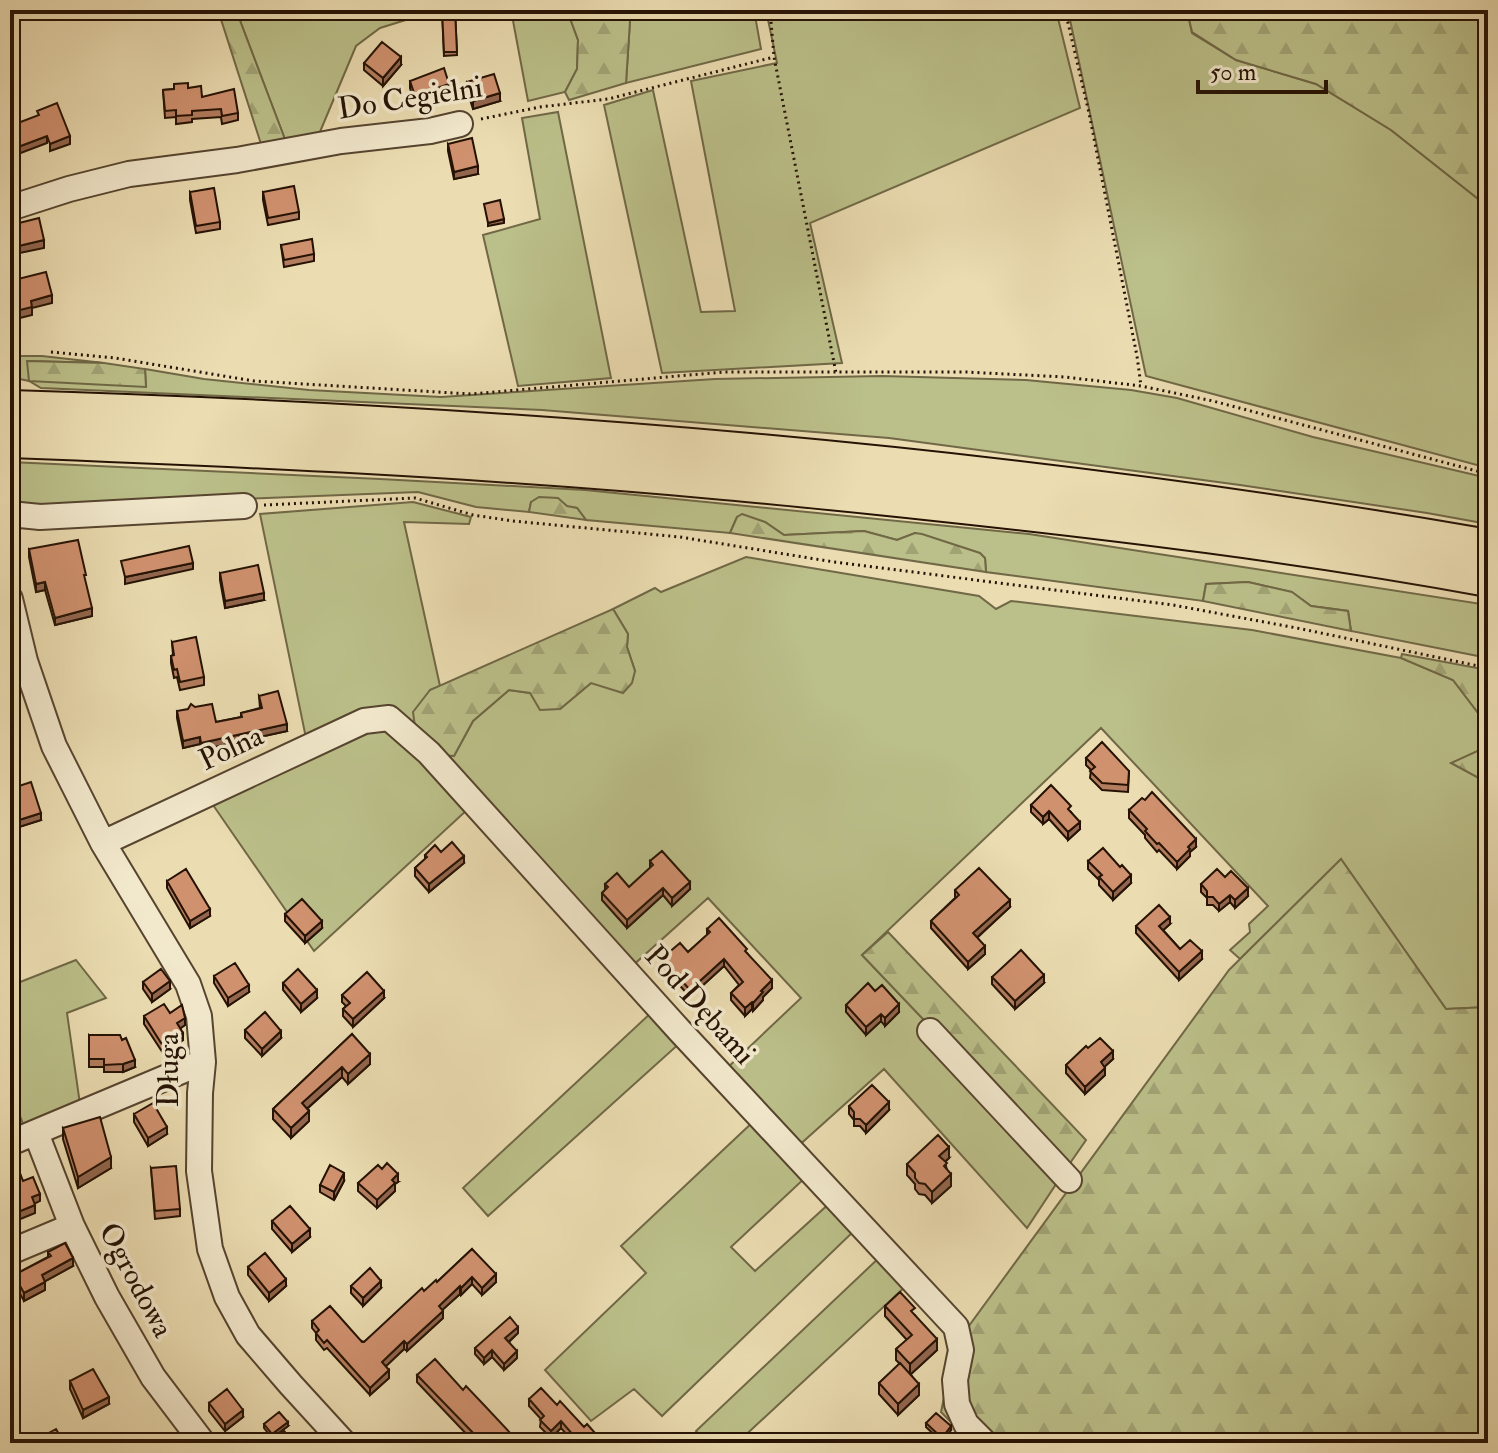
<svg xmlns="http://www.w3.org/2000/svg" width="1498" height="1453" font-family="'IM FELL Double Pica',serif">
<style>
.green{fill:#bbbf89;stroke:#706846;stroke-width:2}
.forest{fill:url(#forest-firs);stroke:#706846;stroke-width:2}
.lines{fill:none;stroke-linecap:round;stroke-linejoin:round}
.minor-casing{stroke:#56442f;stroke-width:28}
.highway-casing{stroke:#251204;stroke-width:38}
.path{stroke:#251204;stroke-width:3;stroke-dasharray:2 4;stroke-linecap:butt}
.minor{stroke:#f2e8cc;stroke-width:24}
.highway{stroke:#ebdcb1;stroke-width:34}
.wall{fill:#b37d5f;stroke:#251204;stroke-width:2}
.shaded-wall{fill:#92664e;stroke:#251204;stroke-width:2}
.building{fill:#d0916f;stroke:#251204;stroke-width:2}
.labels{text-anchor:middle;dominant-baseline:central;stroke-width:7;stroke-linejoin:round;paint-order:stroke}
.street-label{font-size:30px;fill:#251204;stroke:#f2e8cc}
</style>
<defs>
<pattern id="forest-firs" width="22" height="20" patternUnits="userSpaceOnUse" patternTransform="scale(2)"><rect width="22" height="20" fill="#bbbf89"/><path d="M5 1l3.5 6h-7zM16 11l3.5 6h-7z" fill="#a1a375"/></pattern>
</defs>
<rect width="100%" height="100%" fill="#ebdcb1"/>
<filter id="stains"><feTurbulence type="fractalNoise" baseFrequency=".0025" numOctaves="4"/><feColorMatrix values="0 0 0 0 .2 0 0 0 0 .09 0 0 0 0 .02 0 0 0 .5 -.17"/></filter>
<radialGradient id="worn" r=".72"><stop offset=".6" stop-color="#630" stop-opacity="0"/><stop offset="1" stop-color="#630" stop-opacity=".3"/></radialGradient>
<path class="green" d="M236 10H438L380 28 356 46 317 139 286 142Z
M511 10H567L578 40 577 69 565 92 528 101Z
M635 10H754L761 49 626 83 630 21Z
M766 10H1056L1080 108 810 223 842 363 662 373 604 105 653 90 701 312 735 311 691 81 777 63Z
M1108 10H1187L1192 33 1236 60 1316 84 1391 130 1482 202 1488 209V468L1146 376 1069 15Z
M558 112 611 378 518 386 483 235 540 219 522 118Z
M10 356H42L104 363 27 361 146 386 145 369 204 379 309 390 441 397 715 379 882 376 1026 380 1131 390 1177 398 1313 437 1488 478V524L1427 513 1240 485 889 438 542 410 41 388 29 381 10 377Z
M10 462 380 479 585 490 1029 534 1488 605V658L1351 631 1348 611 1311 606 1291 592 1248 582 1206 584 1203 601 986 572 985 558 915 533 897 540 864 531 784 535 765 522 737 517 730 533 586 520 577 508 531 502 529 512 476 507 418 492 13 508 10 506Z
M413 502 471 517 469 524 404 522 440 686 430 690 415 727 394 716 307 743 260 514Z
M746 557 979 596 996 609 1011 601 1252 630 1401 658 1453 680 1488 726V750L1484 748 1452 763 1488 783V1007L1446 1009 1341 859 1240 959 1230 950 1250 932 1249 924 1268 906 1101 728 862 955 1066 1169 1027 1228 884 1069 796 1148 725 1070 801 998 708 898 631 967 440 755 454 756 473 721 509 690 530 693 560 709 591 683 635 671 627 647 628 634 613 609 655 588 661 592Z
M364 731 389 732 422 761 468 809 314 951 213 805Z
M76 960 106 998 67 1013 80 1104 23 1124 10 1089V986Z
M653 1011 681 1042 488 1216 463 1188Z
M754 1121 807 1176 731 1247 755 1271 831 1202 857 1228 662 1416 634 1389 591 1421 545 1370 646 1273 621 1246Z
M882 1255 906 1286 737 1443H707L696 1431Z"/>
<path class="forest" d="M218 10H236L286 142 261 144Z
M567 10H635L630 21 626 83 569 100 565 92 577 69 578 40Z
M1187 10H1488V209L1482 202 1391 130 1316 84 1236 60 1192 32Z
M27 361 104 363 145 369 146 387 29 381Z
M539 497 558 498 567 506 577 508 586 520 529 512 531 502Z
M742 514 765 522 784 535 864 531 897 540 915 533 922 534 980 553 985 558 986 572 730 533 737 517Z
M1248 582 1292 592 1311 606 1348 611 1351 631 1203 601 1206 584Z
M613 609 628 634 627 647 635 671 632 683 623 693 591 683 560 709 540 710 530 693 509 690 473 721 454 756 440 755 415 727 413 712 430 690Z
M1402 654 1488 670V726L1453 680 1401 658Z
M1484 748 1488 750V783L1451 763Z
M1341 859 1446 1009 1488 1007V1443H971L941 1412 955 1345 1229 970Z
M888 932 1086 1140 1066 1169 862 955Z"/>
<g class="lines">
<g class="minor-casing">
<path id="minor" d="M10 208 69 189 129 174 237 160 341 141 430 131 460 124
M10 514 40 517 244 506
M10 599 25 661 54 746 103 843 188 984 199 1016 203 1062 200 1093 199 1171 210 1249 227 1297 248 1335 291 1385 344 1443
M103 843 364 721 389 718 429 753 679 1030 956 1327 961 1350 955 1380 957 1404 966 1424 985 1443
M930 1031 1069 1180
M36 1133 72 1226 107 1297 153 1377 203 1443
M10 1143 203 1062
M10 1252 72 1226"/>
</g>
<g class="highway-casing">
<path id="highway" d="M10 408C505 423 1000 462 1488 547
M10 440C249 449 488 460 725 482 792 488 859 495 926 502 1114 522 1302 545 1488 579"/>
</g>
<path class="path" d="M770 10 774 57 836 373
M1065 10 1089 113 1137 356 1141 386
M481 119 540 107 608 99 774 57
M51 352 115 358 254 381 471 394 724 372H966L1065 377 1141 386 1213 401 1488 474
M264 505 415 498 473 515 513 521 680 537 834 562 1173 605 1302 629 1488 668"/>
<use href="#minor" class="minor"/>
<use href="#highway" class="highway"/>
</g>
<path class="wall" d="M442 10H455L457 55 444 56Z
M364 63 401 65 383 86 364 70Z
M410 81 449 91 415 104 410 88Z
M467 82 500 101 473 109 467 90Z
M188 88 202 97 238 113V120L222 124 221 117 192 119V122L176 124V117L165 118 163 90Z
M448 144 478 174 454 179 448 151Z
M190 192 220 222V229L196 233 190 200Z
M263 192 299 212V219L268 225 263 200Z
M281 245 314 254V261L284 267Z
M29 549 85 582 92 616 55 625 45 590 36 592 29 557Z
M220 573 264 600 225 608 220 580Z
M172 642 204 677V685L180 690 177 677 174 678 171 663V656L173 655Z
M259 696 287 731 201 750 200 744 183 748 177 718V711L216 722 241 717V713L260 708Z
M1086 758 1129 771 1128 792 1102 790 1090 778 1091 770 1086 765Z
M10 789 41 820 16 828 10 808Z
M1031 805 1071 812 1080 829 1068 840 1049 819 1043 824 1031 812Z
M1129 810 1196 847 1190 852V856L1177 869 1159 850 1157 852 1145 838V835L1129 818Z
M441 852 464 863 429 892 415 876V868L425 859V855Z
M650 861 690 889 672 906 663 895 627 928 602 900V893L605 890V884L629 887 650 868Z
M1088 861 1131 883 1113 900 1099 885V880L1088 869Z
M1225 877 1248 896 1235 908 1230 902 1219 911 1213 905H1207V898L1201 892V884Z
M167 881 210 916 190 928 167 888Z
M955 890 1010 907 977 938 985 954 968 969 931 928V921L955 898Z
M285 914 322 928 305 943 285 921Z
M1170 924 1163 930 1180 949 1202 959 1179 980 1136 933V926Z
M707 929 747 953 772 988 763 997V1000L753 1011 752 1009 745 1016 731 1000V993L739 985 724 966 690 997 665 969V962L667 959V954L688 952 707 935Z
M214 976 249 992 228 1006 214 983Z
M992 977 1044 983 1015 1009 992 984Z
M143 982 170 989 152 1002 143 989Z
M283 983 317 998 301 1012 283 990Z
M875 991 899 1012 885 1026 881 1021 866 1035 846 1012V1005Z
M342 995 384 998 353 1027 343 1016V1009L346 1006 342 1002Z
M170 1013 185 1025 180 1028 183 1040 163 1053 144 1024V1016Z
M245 1030 281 1038 262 1056 245 1038Z
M352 1034 370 1064 348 1084 342 1077 307 1109 309 1121 291 1138 273 1119V1109Z
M89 1035 135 1067 123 1072H104V1067H89Z
M1088 1048 1113 1059 1104 1067 1105 1075 1085 1094 1066 1073V1065Z
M849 1106 889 1110 866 1133 860 1126H854V1120L849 1114Z
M134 1114 167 1134 148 1146 134 1122Z
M63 1128 111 1168 78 1188 63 1139Z
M949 1158 945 1162 951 1186 932 1203 925 1195 919 1194 915 1189V1184L907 1175V1164Z
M151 1168 180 1209V1216L155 1219Z
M344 1181 334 1200 320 1192V1185Z
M398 1182 395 1184V1191L377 1208 358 1191V1183Z
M272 1221 310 1237 292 1252 272 1229Z
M472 1249 496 1282 482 1295 472 1284 461 1295 460 1294 442 1310 443 1318 407 1351 404 1349 386 1366 389 1378 370 1395 327 1348 324 1350 316 1340V1333L312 1328V1321L364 1342 424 1291 437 1282Z
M48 1252 73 1266 45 1281V1290L24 1301 14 1283V1275L48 1257Z
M248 1267 286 1286 269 1301 248 1275Z
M351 1286 381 1288 363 1306 351 1293Z
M885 1306 915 1315 937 1350 911 1374 919 1395 898 1415 879 1394V1383L900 1364 896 1360V1349L907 1340 885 1316Z
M518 1333 509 1342 517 1358 504 1370 492 1357 484 1364 475 1354V1348Z
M417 1375 463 1390 515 1443H472L473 1441 417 1382Z
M70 1381 109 1404 83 1418 70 1389Z
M529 1399 557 1405 604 1443H574L561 1428 551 1438 540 1427 541 1419 529 1406Z
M209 1403 243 1417 225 1431 209 1411Z
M926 1423 951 1430 942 1442 926 1427Z
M264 1424 288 1426 272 1438 264 1428Z"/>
<path class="shaded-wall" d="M401 57V65L383 86V78Z
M449 84V91L415 104V96Z
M500 93V101L473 109V101Z
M47 136V143L10 157V150Z
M70 136V144L50 151V144Z
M478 166V174L454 179V172Z
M504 219V223L488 226V223Z
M44 240V248L10 255V248Z
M52 295V303L32 308V315L16 319V311L31 301Z
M193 563V569L125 584V577Z
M45 582V590L36 592V584Z
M264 593V600L225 608V601Z
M92 608V616L55 625V618Z
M287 724V731L201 750V743Z
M200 737V744L183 748V741Z
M1049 811V819L1043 824V817Z
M41 813V820L16 828V821Z
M1080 822V829L1068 840V832Z
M1196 839V847L1190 852V856L1177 869V862L1188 847Z
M464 856V863L429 892V884Z
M1131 875V883L1113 900V892Z
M690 882V889L672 906V898Z
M663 888V895L627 928V920Z
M1248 888V896L1235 908V900Z
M1230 895V902L1219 911V904Z
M1010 900V907L973 941V933Z
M210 909V916L190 928V921Z
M1170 917V924L1159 934V926Z
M322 921V928L305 943V936Z
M985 946V954L968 969V962Z
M1202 951V959L1179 980V972Z
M724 959V966L690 997V990Z
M1044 975V983L1015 1009V1001Z
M772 980V988L763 997V1000L753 1011V1003L761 991Z
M170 981V989L152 1002V994Z
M249 985V992L228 1006V998Z
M317 990V998L301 1012V1004Z
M384 991V998L353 1027V1019Z
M752 1002V1009L745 1016V1008Z
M899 1004V1012L885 1026V1018Z
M881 1014V1021L866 1035V1027Z
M185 1018V1025L177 1031V1023Z
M281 1031V1038L262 1056V1049Z
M183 1033V1040L163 1053V1046Z
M1113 1051V1059L1101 1070V1062Z
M370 1054V1064L348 1084V1074Z
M135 1060V1067L123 1072V1064Z
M342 1067V1077L302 1113V1103Z
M1105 1068V1075L1085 1094V1087Z
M889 1102V1110L866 1133V1125Z
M309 1111V1121L291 1138V1128Z
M167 1127V1134L148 1146V1138Z
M949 1147V1158L939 1167V1156Z
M111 1157V1168L78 1188V1177Z
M344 1173V1181L334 1200V1192Z
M398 1174V1182L395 1184V1191L377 1208V1200L392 1180Z
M951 1174V1186L932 1203V1192Z
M40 1194V1201L32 1205V1197Z
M15 1205V1213L10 1215V1207Z
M35 1205V1213L18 1220V1212Z
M310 1229V1237L292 1252V1244Z
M73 1258V1266L42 1283V1275Z
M496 1274V1282L482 1295V1288Z
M472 1277V1284L461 1295V1288Z
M286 1279V1286L269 1301V1293Z
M381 1281V1288L363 1306V1298Z
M45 1282V1290L24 1301V1293Z
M460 1286V1294L439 1313V1306Z
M443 1311V1318L407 1351V1344Z
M518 1327V1333L505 1345V1338Z
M937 1339V1350L910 1375V1364Z
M404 1341V1349L382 1370V1362Z
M492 1350V1357L484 1364V1358Z
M517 1351V1358L504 1370V1364Z
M389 1370V1378L370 1395V1388Z
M919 1384V1395L898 1415V1404Z
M109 1397V1404L83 1418V1410Z
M243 1410V1417L225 1431V1424Z
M561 1421V1428L551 1438V1431Z
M288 1422V1426L272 1438V1434Z
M951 1426V1430L942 1442V1438Z"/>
<path class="building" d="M442 10H455L457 52H444Z
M382 42 401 57 383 78 364 63Z
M444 68 449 84 415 96 410 81Z
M494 74 500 93 473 101 467 82Z
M188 83V88L201 86 202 97 234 89 238 113 222 116 221 109 192 111V115L176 116V110L165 111 163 90 174 89V84Z
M57 103 70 136 50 144 47 136 10 150V126L39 115 37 111Z
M472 138 478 166 454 172 448 144Z
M294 186 299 212 268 218 263 192Z
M214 188 220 222 196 226 190 192Z
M500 200 504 219 488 223 484 204Z
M39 218 44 240 10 248V231L20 228 19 223Z
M312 239 314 254 284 260 281 245Z
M46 272 52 295 31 301 32 307 16 311 14 304 11 305 10 299V281Z
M78 540 86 575H84L92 608 55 618 45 582 36 584 29 549Z
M189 546 193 563 125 577 121 561Z
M258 565 264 593 225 601 220 573Z
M196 637 204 677 180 682 177 669 174 670 171 656 174 655 172 642Z
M278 691 287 724 201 743 200 737 183 741 177 711 188 709 191 704 195 707 212 704 216 722 242 717 241 713 262 708 259 696Z
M1102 742 1129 771 1128 785 1102 783 1090 771 1095 767 1086 758Z
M31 782 41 813 16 821 10 800V789Z
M1051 785 1071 806 1068 809 1080 822 1068 832 1049 811 1043 817 1031 805Z
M1152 792 1196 839 1188 847 1190 849 1177 862 1159 843 1157 844 1145 831 1147 829 1129 810 1142 798 1145 800Z
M452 842 464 856 429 884 415 868 427 857 425 855 435 845 441 852Z
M1103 848 1120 867 1122 865 1131 875 1113 892 1099 877 1102 875 1088 861Z
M662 851 690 882 672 898 663 888 627 920 602 893 608 887 605 884 617 873 629 887 653 865 650 861Z
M979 868 1010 900 973 933 985 946 968 962 931 921 959 895 955 890Z
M186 869 210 909 190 921 167 881Z
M1217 869 1225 877 1231 871 1248 888 1235 900 1230 895 1219 904 1213 897H1207V891L1201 884Z
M302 899 322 921 305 936 285 914Z
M1159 905 1170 917 1159 926 1180 949 1190 940 1202 951 1179 972 1136 926Z
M719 918 747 949 745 951 772 980 761 991 763 992 753 1003 752 1002 745 1008 731 993 743 982 724 959 690 990 665 962 670 957 667 954 680 943 688 952 710 932 707 929Z
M1021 950 1044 975 1015 1001 992 977Z
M235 963 249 985 228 998 214 976Z
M161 969 170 981 152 994 143 982Z
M298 969 317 990 301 1004 283 983Z
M367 972 384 991 353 1019 343 1009 350 1003 342 995Z
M868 983 875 991 882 985 899 1004 885 1018 881 1014 866 1027 846 1005Z
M164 1004 170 1013 182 1005 185 1018 177 1023 183 1033 163 1046 144 1016Z
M265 1012 281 1031 262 1049 245 1030Z
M352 1034 370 1054 348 1074 342 1067 302 1103 309 1111 291 1128 273 1109Z
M89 1035H120L122 1040 126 1038 135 1060 123 1064 104 1065V1059H89Z
M1100 1038 1113 1051 1101 1062 1105 1068 1085 1087 1066 1065 1086 1046 1088 1048Z
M872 1085 889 1102 866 1125 860 1119H854V1112L849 1106Z
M153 1103 167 1127 148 1138 134 1114Z
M100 1117 111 1157 78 1177 63 1128Z
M938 1135 949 1147 939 1156 947 1163 944 1166 951 1174 932 1192 925 1184 919 1183 915 1178V1173L907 1164Z
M387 1163 398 1174 392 1180 395 1183 377 1200 358 1183 378 1165 382 1169Z
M330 1165 344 1173 334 1192 320 1185Z
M176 1166 180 1209 155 1211 151 1168Z
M20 1173 23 1181 33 1177 40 1194 32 1197 35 1205 18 1212 15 1205 10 1207V1177Z
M290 1206 310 1229 292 1244 272 1221Z
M65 1243 73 1258 42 1275 45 1282 24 1293 14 1275 51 1256 48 1252Z
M472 1249 496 1274 482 1288 472 1277 461 1288 460 1286 439 1306 443 1311 407 1344 404 1341 382 1362 389 1370 370 1388 327 1340 324 1343 316 1333 319 1330 312 1321 330 1306 362 1342H364L422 1288 424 1291 436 1280 437 1282Z
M265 1253 286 1279 269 1293 248 1267Z
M370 1268 381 1281 363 1298 351 1286Z
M900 1292 915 1308 911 1311 937 1339 910 1364 896 1349 912 1335 885 1306Z
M510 1317 518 1327 505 1338 517 1351 504 1364 492 1350 484 1358 475 1348Z
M435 1359 463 1390 466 1386 484 1405 513 1436 510 1438 515 1443H474L472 1441 477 1437 417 1375Z
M900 1363 919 1384 898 1404 879 1383Z
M93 1369 109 1397 83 1410 70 1381Z
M541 1388 557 1405 560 1401 584 1427 587 1424 604 1443H580L561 1421 551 1431 540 1420 544 1416 529 1399Z
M227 1389 243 1410 225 1424 209 1403Z
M279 1412 288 1422 272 1434 264 1424Z
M936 1413 951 1426 942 1438 926 1423Z
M56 1429 64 1443H40L38 1439Z
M284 1431 294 1443H268Z"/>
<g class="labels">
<g class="street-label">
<text transform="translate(410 98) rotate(-9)">Do Cegielni</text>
<text transform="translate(231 748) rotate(-25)">Polna</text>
<text transform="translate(700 1005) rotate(48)">Pod Dębami</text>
<text transform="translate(168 1070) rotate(-90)">Długa</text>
<text transform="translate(136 1280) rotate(62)">Ogrodowa</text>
</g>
</g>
<rect width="1498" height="1453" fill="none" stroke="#ebdcb1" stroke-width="40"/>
<rect x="12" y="12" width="1474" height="1429" fill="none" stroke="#251204" stroke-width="4"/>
<rect x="20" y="20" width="1458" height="1413" fill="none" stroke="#251204" stroke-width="2"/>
<path d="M1198 80v12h128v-12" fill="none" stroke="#251204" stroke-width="4"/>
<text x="1210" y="80" font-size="24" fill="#251204" stroke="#f2e8cc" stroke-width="6" paint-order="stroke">50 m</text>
<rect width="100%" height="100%" filter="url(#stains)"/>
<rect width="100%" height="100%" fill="url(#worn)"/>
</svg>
